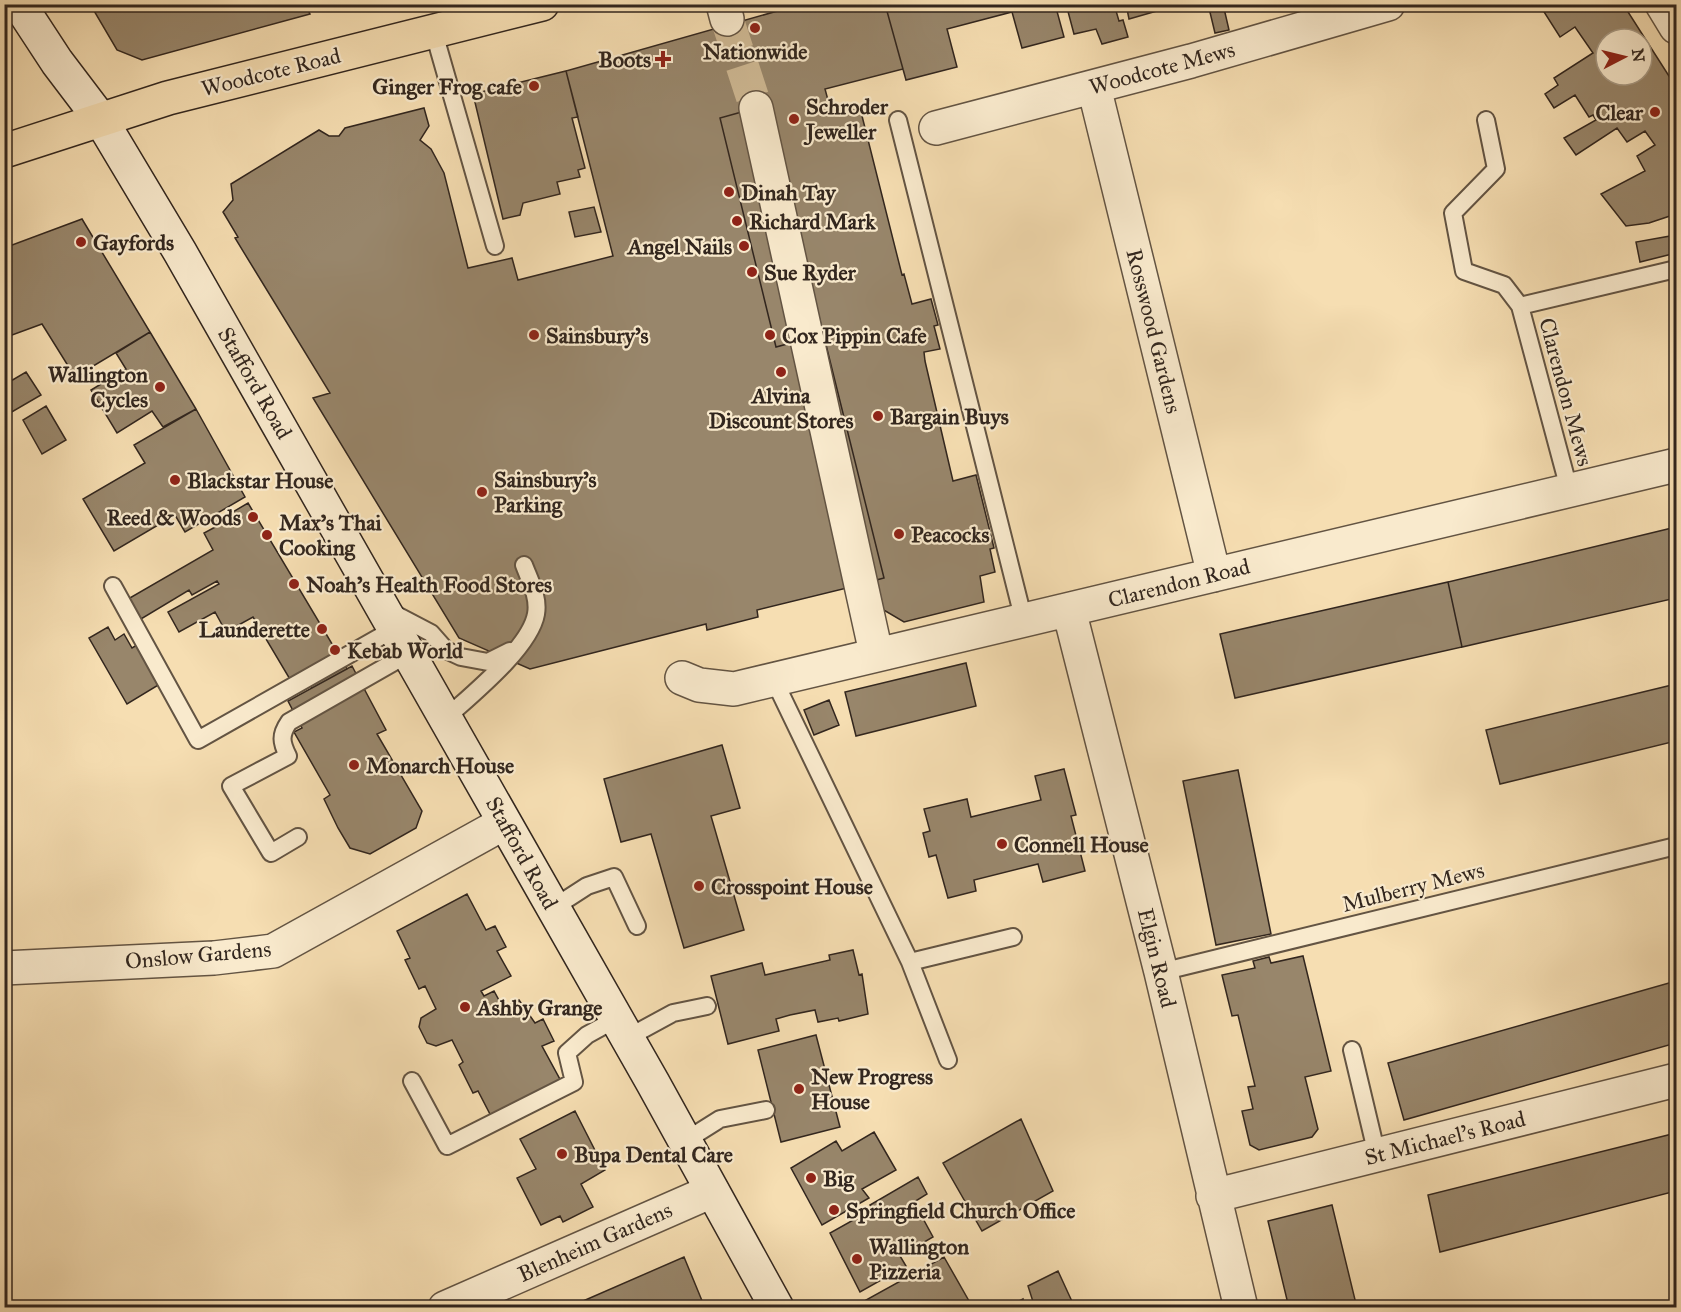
<svg xmlns="http://www.w3.org/2000/svg" width="1681" height="1312" font-family="'IM FELL Great Primer',serif">
<style>
.building{fill:#98866b;stroke:#32261e;stroke-width:1.5;fill-rule:evenodd}
.lines{fill:none;stroke-linecap:round;stroke-linejoin:round}
.street-tunnel{stroke:#cfb994;stroke-width:33;stroke-dasharray:33 16;stroke-linecap:butt}
.lane-casing{stroke:#635443;stroke-width:20}
.street-casing{stroke:#635443;stroke-width:36}
.secondary-casing{stroke:#32261e;stroke-width:36}
.primary-casing{stroke:#32261e;stroke-width:36}
.lane{stroke:#f9eacd;stroke-width:16}
.street{stroke:#f9eacd;stroke-width:33}
.secondary{stroke:#f9eacd;stroke-width:33}
.primary{stroke:#f6deb2;stroke-width:33}
.poi-dot{fill:#8f2418;stroke:#f9eacd;stroke-width:2}
.labels{text-anchor:middle;dominant-baseline:central;stroke-width:4.5;stroke-linejoin:round;paint-order:stroke}
.poi-label{font-size:22px;font-weight:bold;fill:#32261e;stroke:#f9eacd;text-anchor:start}
.street-label{font-size:22px;fill:#32261e;stroke:#f9eacd}
</style>
<rect width="100%" height="100%" fill="#f6deb2"/>
<filter id="stains"><feTurbulence type="fractalNoise" baseFrequency=".00333" numOctaves="4"/><feColorMatrix values="0 0 0 0 .2 0 0 0 0 .09 0 0 0 0 .02 0 0 0 .5 -.17"/></filter>
<radialGradient id="worn" r=".72"><stop offset=".6" stop-color="#630" stop-opacity="0"/><stop offset="1" stop-color="#630" stop-opacity=".3"/></radialGradient>
<path class="building" d="M90 4H305L310 14 142 60 117 50Z
M802 4H885L903 69 825 89 832 115 860 108 902 275 904 274 912 304 931 299 938 325 934 326 940 349 924 352 925 361 953 481 976 475 994 548 990 549 995 572 980 576 984 602 904 622 882 609 876 580 884 578 786 184 756 108 720 118 776 347 791 343 851 587 757 610 758 617 707 630 706 624 530 669 459 638 313 398 330 393 235 238 238 237 223 212 233 200 231 184 319 130 329 136H339L345 128 424 108 429 126 420 140 431 149 444 173 468 268 512 258 518 280 613 256 566 71Z
M885 4H1055L1064 37 1022 48 1012 12 947 29 957 67 906 80Z
M1066 4H1114L1119 21 1123 20 1128 37 1102 44 1096 29 1074 34Z
M1126 4H1171V7L1129 19Z
M1208 4H1223L1229 30 1215 33Z
M1539 4H1623L1676 87V221L1673 215 1649 223 1626 226 1601 194 1645 171 1637 156 1655 145 1645 131 1627 142 1617 128 1576 155 1564 138 1596 120 1593 115 1589 117 1575 95 1554 108 1545 94 1558 85 1554 78 1593 53 1575 27 1560 37ZM1606 39H1642V75H1606Z
M566 71 578 117 572 118 585 168 578 170 580 177 557 182 560 194 523 203 520 215 503 219 473 94Z
M756 108 786 184 884 578 851 587 791 343 776 347 720 118Z
M594 207 601 232 575 237 569 212Z
M82 219 150 332 75 377 42 324 4 338V248Z
M1676 235V253L1640 262 1636 242Z
M150 332 196 409 163 427 152 411 117 433 91 390 126 369 116 353Z
M26 372 41 395 10 413 4 405V385Z
M46 406 66 440 42 454 23 420Z
M196 409 245 497 185 532 175 515 114 551 83 499 145 463 134 445Z
M248 503 347 669 312 688 304 674 291 681 253 617 226 632 215 612 179 632 168 612 219 584 217 581 192 595 189 590 141 619 128 599 213 550 204 533 219 525 216 522Z
M1676 527V598L1462 647 1448 582Z
M1448 582 1462 647 1235 698 1220 634Z
M108 627 115 640 124 634 132 648 137 645 160 684 127 704 89 638Z
M966 663 976 706 856 736 845 692Z
M352 666 386 730 377 734 422 811 416 828 370 854 350 848 338 828 324 799 330 795 294 732 302 728 288 701Z
M1676 684V741L1500 784 1486 730Z
M829 700 839 725 814 735 804 710Z
M722 745 740 808 711 816 744 930 684 948 651 834 621 842 604 779Z
M1064 769 1076 815 1071 816 1085 871 1043 882 1038 864 974 880 976 891 948 898 936 855 929 857 923 833 930 831 924 809 967 799 971 817 1041 800 1035 776Z
M1238 770 1271 934 1216 945 1183 781Z
M467 894 486 930 495 926 506 947 497 951 511 976 481 991 484 996 494 991 501 1004 490 1009 492 1013 519 1000 535 1023 543 1019 554 1041 542 1046 562 1083 492 1118 478 1091 473 1093 459 1065 463 1062 452 1040 436 1046 427 1043 419 1027 421 1018 436 1009 425 986 419 989 405 960 410 958 397 931Z
M853 950 859 975 862 974 868 1014 839 1021 838 1018 818 1022 815 1010 790 1015 776 1019 779 1031 728 1044 711 976 762 963 765 975 830 960 829 955Z
M1303 956 1331 1071 1305 1077 1318 1129 1312 1137 1259 1150 1250 1145 1242 1111 1253 1109 1248 1087 1255 1086 1238 1015 1232 1016 1222 975 1255 968 1253 961 1269 957 1271 963Z
M1676 981V1043L1404 1120 1388 1063Z
M816 1035 840 1127 781 1142 758 1050Z
M575 1111 605 1170 581 1184 593 1207 563 1222 560 1216 541 1225 517 1178 536 1169 520 1139Z
M1021 1119 1053 1191 982 1231 943 1163Z
M874 1132 896 1170 862 1189 869 1198 822 1225 791 1168 836 1141 842 1151Z
M1676 1133V1191L1440 1252 1428 1195Z
M918 1177 927 1194 914 1202 933 1237 900 1256 906 1266 860 1292 830 1233 873 1209 870 1205Z
M1332 1205 1357 1308H1289L1268 1221Z
M684 1257 705 1308H567Z
M944 1257 973 1308H870L866 1300Z
M1058 1271 1075 1308H1035L1028 1286Z
M1023 1299 1024 1308H1006Z"/>
<g class="lines">
<path class="street-tunnel" d="M727 19 756 108"/>
<g class="lane-casing">
<path id="lane" d="M434 33 495 246
M898 120 1024 621
M1486 120 1496 169 1453 213 1464 271 1504 285 1520 306 1569 489
M1520 306 1676 269
M113 586 198 740 394 629
M389 611 431 633 446 650 461 657 488 662 510 651
M774 680 910 962 948 1060
M446 718C470 696 530 648 536 614 539 597 530 581 524 565
M298 837 271 853 231 786 288 756C281 742 280 735 289 722L408 654
M553 908 587 886 614 877 637 926
M910 962 1013 937
M1161 972 1676 846
M627 1038 673 1013 707 1006
M1352 1050 1377 1155
M412 1081 447 1146 574 1082 567 1053 587 1035 616 1019
M685 1141 720 1119 766 1110"/>
</g>
<g class="street-casing">
<path id="street" d="M723 4 727 19
M1662 4 1676 27
M1094 87 1214 575
M756 108 876 653
M936 128 1191 61 1388 4
M1069 610 1161 972 1241 1308
M682 678 699 685 734 689 1676 465
M4 968 214 958 273 951 504 823
M1213 1196 1676 1080
M445 1308 712 1191"/>
</g>
<g class="secondary-casing">
<path id="secondary" d="M19 4 57 62 101 120 180 252 653 1083 777 1308"/>
</g>
<g class="primary-casing">
<path id="primary" d="M4 151 168 98 542 4"/>
</g>
<use href="#lane" class="lane"/>
<use href="#street" class="street"/>
<use href="#secondary" class="secondary"/>
<use href="#primary" class="primary"/>
</g>
<g class="poi-dot">
<circle cx="755" cy="28" r="6"/>
<path d="M660 50h6v6h6v6h-6v6h-6v-6h-6v-6h6z"/>
<circle cx="534" cy="86" r="6"/>
<circle cx="1655" cy="112" r="6"/>
<circle cx="794" cy="119" r="6"/>
<circle cx="729" cy="192" r="6"/>
<circle cx="737" cy="221" r="6"/>
<circle cx="81" cy="242" r="6"/>
<circle cx="744" cy="246" r="6"/>
<circle cx="752" cy="272" r="6"/>
<circle cx="534" cy="335" r="6"/>
<circle cx="770" cy="335" r="6"/>
<circle cx="781" cy="372" r="6"/>
<circle cx="160" cy="387" r="6"/>
<circle cx="878" cy="416" r="6"/>
<circle cx="175" cy="480" r="6"/>
<circle cx="482" cy="492" r="6"/>
<circle cx="253" cy="517" r="6"/>
<circle cx="899" cy="534" r="6"/>
<circle cx="267" cy="535" r="6"/>
<circle cx="294" cy="584" r="6"/>
<circle cx="322" cy="629" r="6"/>
<circle cx="335" cy="650" r="6"/>
<circle cx="354" cy="765" r="6"/>
<circle cx="1002" cy="844" r="6"/>
<circle cx="699" cy="886" r="6"/>
<circle cx="465" cy="1007" r="6"/>
<circle cx="799" cy="1089" r="6"/>
<circle cx="562" cy="1154" r="6"/>
<circle cx="811" cy="1178" r="6"/>
<circle cx="834" cy="1210" r="6"/>
<circle cx="857" cy="1259" r="6"/>
</g>
<g class="labels">
<g class="poi-label">
<text x="755" y="51" text-anchor="middle">Nationwide</text>
<text x="651" y="59" text-anchor="end">Boots</text>
<text x="522" y="86" text-anchor="end">Ginger Frog cafe</text>
<text x="806" y="106">Schroder<tspan x="806" dy="25">Jeweller</tspan></text>
<text x="1643" y="112" text-anchor="end">Clear</text>
<text x="741" y="192">Dinah Tay</text>
<text x="749" y="221">Richard Mark</text>
<text x="93" y="242">Gayfords</text>
<text x="732" y="246" text-anchor="end">Angel Nails</text>
<text x="764" y="272">Sue Ryder</text>
<text x="546" y="335">Sainsbury's</text>
<text x="782" y="335">Cox Pippin Cafe</text>
<text x="148" y="374" text-anchor="end">Wallington<tspan x="148" dy="25">Cycles</tspan></text>
<text x="781" y="395" text-anchor="middle">Alvina<tspan x="781" dy="25">Discount Stores</tspan></text>
<text x="890" y="416">Bargain Buys</text>
<text x="494" y="479">Sainsbury's<tspan x="494" dy="25">Parking</tspan></text>
<text x="187" y="480">Blackstar House</text>
<text x="241" y="517" text-anchor="end">Reed &amp; Woods</text>
<text x="279" y="522">Max's Thai<tspan x="279" dy="25">Cooking</tspan></text>
<text x="911" y="534">Peacocks</text>
<text x="306" y="584">Noah's Health Food Stores</text>
<text x="310" y="629" text-anchor="end">Launderette</text>
<text x="347" y="650">Kebab World</text>
<text x="366" y="765">Monarch House</text>
<text x="1014" y="844">Connell House</text>
<text x="711" y="886">Crosspoint House</text>
<text x="477" y="1007">Ashby Grange</text>
<text x="811" y="1076">New Progress<tspan x="811" dy="25">House</tspan></text>
<text x="574" y="1154">Bupa Dental Care</text>
<text x="823" y="1178">Big</text>
<text x="846" y="1210">Springfield Church Office</text>
<text x="869" y="1246">Wallington<tspan x="869" dy="25">Pizzeria</tspan></text>
</g>
<g class="street-label">
<text transform="translate(1162 68) rotate(-15)">Woodcote Mews</text>
<text transform="translate(271 72) rotate(-14)">Woodcote Road</text>
<text transform="translate(1154 331) rotate(76)">Rosswood Gardens</text>
<text transform="translate(255 383) rotate(60)">Stafford Road</text>
<text transform="translate(1566 392) rotate(75)">Clarendon Mews</text>
<text transform="translate(1179 583) rotate(-14)">Clarendon Road</text>
<text transform="translate(522 853) rotate(61)">Stafford Road</text>
<text transform="translate(1413 887) rotate(-14)">Mulberry Mews</text>
<text transform="translate(198 955) rotate(-5)">Onslow Gardens</text>
<text transform="translate(1157 958) rotate(76)">Elgin Road</text>
<text transform="translate(1445 1138) rotate(-14)">St Michael's Road</text>
<text transform="translate(595 1242) rotate(-24)">Blenheim Gardens</text>
</g>
</g>
<rect width="1681" height="1312" fill="none" stroke="#f6deb2" stroke-width="24"/>
<rect x="6" y="6" width="1669" height="1300" fill="none" stroke="#32261e" stroke-width="3"/>
<rect x="12" y="12" width="1657" height="1288" fill="none" stroke="#32261e" stroke-width="1.5"/>
<g transform="translate(1624 57) rotate(83)"><circle r="28" fill="#f9eacd" stroke="#a99c87" stroke-width="1.5"/>
<path d="M0-4.5L10 22L0 15L-10 22Z" fill="#8f2418"/>
<text y="-9" font-size="16" font-weight="bold" text-anchor="middle" fill="#32261e">N</text>
</g>
<rect width="100%" height="100%" filter="url(#stains)"/>
<rect width="100%" height="100%" fill="url(#worn)"/>
</svg>
